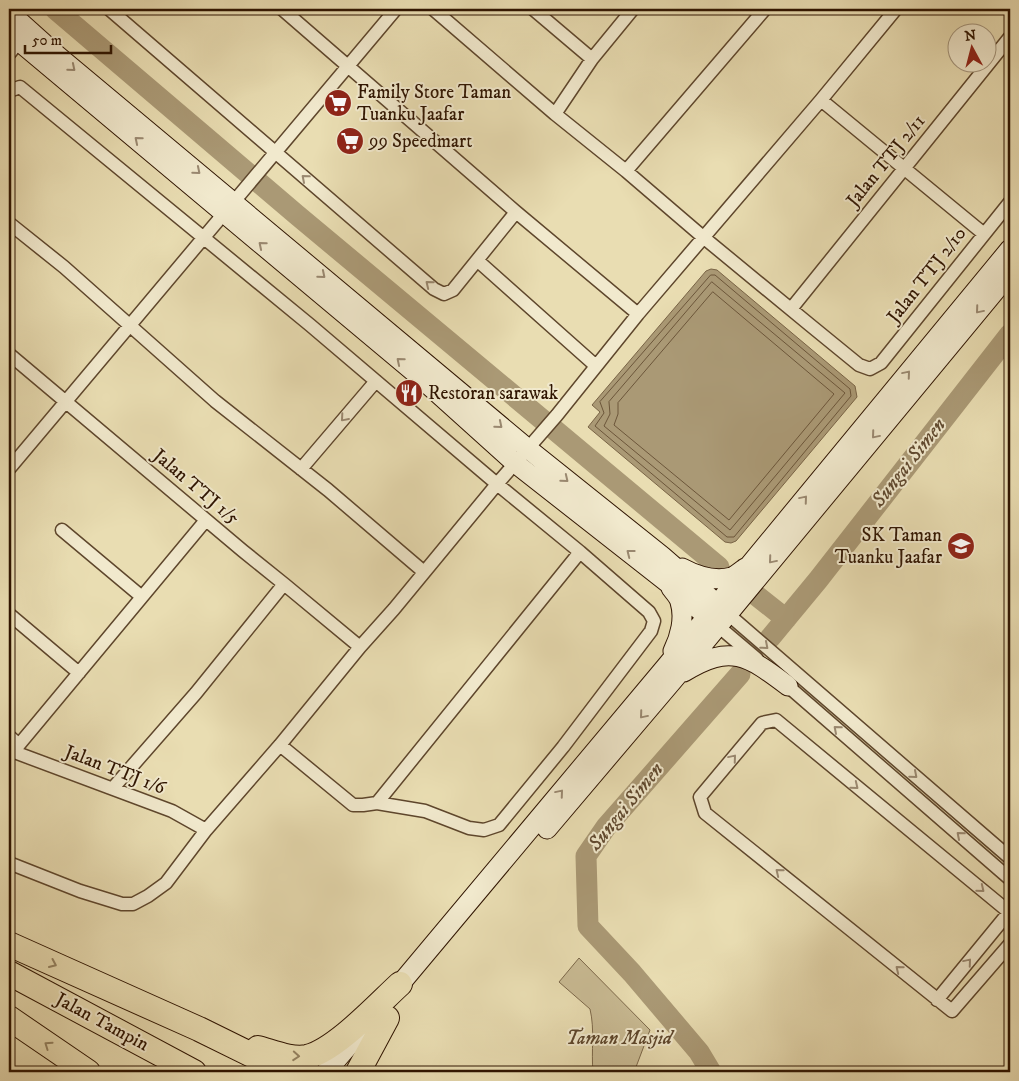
<svg xmlns="http://www.w3.org/2000/svg" width="1019" height="1081" font-family="'IM FELL DW Pica',serif">
<style>
.green{fill:#c9bb94;stroke:#7c684a}
.water{fill:#aa9975;stroke:#796446}
.lines{fill:none;stroke-linecap:round;stroke-linejoin:round}
.shore{stroke:#6c563a;stroke-width:1}
.river{stroke:#aa9975;stroke-width:21}
.street-casing{stroke:#5e462c;stroke-width:15}
.secondary-casing{stroke:#2f1400;stroke-width:21}
.highway-casing{stroke:#2f1400;stroke-width:26}
.street{stroke:#f1e9cd;stroke-width:12}
.secondary{stroke:#f1e9cd;stroke-width:19}
.highway{stroke:#e9ddb2;stroke-width:24}
.oneway{stroke:#9a8971}
.oneway2{stroke:#958362}
.labels{text-anchor:middle;dominant-baseline:central;stroke-width:4;stroke-linejoin:round;paint-order:stroke}
.poi-label{font-size:19px;fill:#2f1400;stroke:#f1e9cd;text-anchor:start}
.street-label{font-size:19px;fill:#2f1400;stroke:#f1e9cd}
.park-label{font-size:19px;font-style:italic;fill:#5d462c;stroke:#f1e9cd}
.water-label{font-size:20px;font-style:italic;fill:#60492f;stroke:#f1e9cd}
</style>
<rect width="100%" height="100%" fill="#e9ddb2"/>
<filter id="stains"><feTurbulence type="fractalNoise" baseFrequency=".004" numOctaves="4"/><feColorMatrix values="0 0 0 0 .2 0 0 0 0 .09 0 0 0 0 .02 0 0 0 .5 -.17"/></filter>
<radialGradient id="worn" r=".72"><stop offset=".6" stop-color="#630" stop-opacity="0"/><stop offset="1" stop-color="#630" stop-opacity=".3"/></radialGradient>
<path class="green" d="M579 958 650 1030 636 1067V1072H593C591 1051 595 1030 590 1009L559 982Z"/>
<path class="water" d="M711 269 717 270 855 386 857 397 736 541 731 543 725 542 588 427 600 412 592 405 706 271Z"/>
<g class="lines">
<path class="shore" d="M711 275H715L850 389 851 396 734 537H727L595 426 604 413 600 402Z
M712 282 845 393 730 530 604 426 610 414 609 402Z
M713 292 834 394 729 520 614 425 618 414V403Z"/>
<path class="river" d="M55 9 297 215 719 567
M757 596 786 619
M770 638 818 580 1010 334
M711 1072 699 1052 632 973 588 926 586 856 606 827 740 674"/>
<g class="street-casing">
<path id="street" d="M109 9 434 289 444 294 453 290 516 212
M282 9 516 212 638 314
M433 9 555 114 626 171 703 237 810 325 859 365 870 369 881 363 1010 202
M533 9 592 59
M9 54 23 37
M9 91 20 87 310 325 497 484 580 552 649 612 654 621 651 631 563 747 499 825 484 830 469 828 425 811 377 803 363 805H353L280 745
M821 100 984 234
M555 114 592 59 633 9
M626 171 765 9
M9 223 64 267 215 401 328 490 424 572
M478 261 596 366
M791 309 1010 37
M9 354 243 551 284 584 360 647
M9 469 396 9
M301 469 376 381
M62 530 142 597
M9 614 79 673
M728 614 1010 858
M718 626 757 659
M782 681 1010 879
M9 736 19 745
M9 750 172 811 206 830
M13 752 206 520
M113 788 196 693 284 584
M377 803 580 552
M9 863 80 891 122 904H133L148 896 166 883 206 830 280 745 360 647 394 609 497 484 557 415 638 314 821 100 896 9
M1009 912 776 720 762 723 700 797 705 813 952 1011 1010 944
M937 1000 1010 911"/>
</g>
<g class="secondary-casing">
<path id="secondary" d="M9 12 58 56 527 448 662 556 725 611
M9 33 414 372 515 463 668 583 717 625
M682 568C697 576 714 582 732 577 736 575 741 571 745 568
M671 588C674 592 679 597 680 602 685 618 680 637 673 651
M684 672C731 643 748 656 788 686
M547 829 675 678 1010 273
M391 995 668 664 1010 249
M326 1072 363 1029"/>
</g>
<g class="highway-casing">
<path id="highway" d="M9 944 199 1029 274 1066 283 1072
M9 973 194 1072
M9 1018 88 1072
M258 1048C273 1052 291 1060 307 1057 336 1050 378 1004 400 984
M358 1072 387 1018"/>
</g>
<use href="#street" class="street"/>
<use href="#secondary" class="secondary"/>
<use href="#highway" class="highway"/>
</g>
<defs><path id="oneway-chevron" d="M-2-3.5L2.5 0L-2 3.5" fill="none" stroke-width="1.6" stroke-linecap="round" stroke-linejoin="round" transform="scale(1.25)"/></defs>
<g class="oneway">
<use href="#oneway-chevron" transform="translate(72 68) rotate(40)"/>
<use href="#oneway-chevron" transform="translate(138 140) rotate(-140)"/>
<use href="#oneway-chevron" transform="translate(197 171) rotate(40)"/>
<use href="#oneway-chevron" transform="translate(305 178) rotate(-139)"/>
<use href="#oneway-chevron" transform="translate(262 245) rotate(-140)"/>
<use href="#oneway-chevron" transform="translate(322 275) rotate(40)"/>
<use href="#oneway-chevron" transform="translate(429 284) rotate(-141)"/>
<use href="#oneway-chevron" transform="translate(979 310) rotate(130)"/>
<use href="#oneway-chevron" transform="translate(400 361) rotate(-140)"/>
<use href="#oneway-chevron" transform="translate(907 374) rotate(-50)"/>
<use href="#oneway-chevron" transform="translate(344 418) rotate(131)"/>
<use href="#oneway-chevron" transform="translate(499 425) rotate(40)"/>
<use href="#oneway-chevron" transform="translate(875 435) rotate(130)"/>
<use href="#oneway-chevron" transform="translate(565 479) rotate(39)"/>
<use href="#oneway-chevron" transform="translate(804 499) rotate(-50)"/>
<use href="#oneway-chevron" transform="translate(630 553) rotate(-142)"/>
<use href="#oneway-chevron" transform="translate(772 560) rotate(130)"/>
<use href="#oneway-chevron" transform="translate(765 646) rotate(41)"/>
<use href="#oneway-chevron" transform="translate(643 715) rotate(130)"/>
<use href="#oneway-chevron" transform="translate(837 729) rotate(-139)"/>
<use href="#oneway-chevron" transform="translate(733 758) rotate(-50)"/>
<use href="#oneway-chevron" transform="translate(914 775) rotate(41)"/>
<use href="#oneway-chevron" transform="translate(855 786) rotate(39)"/>
<use href="#oneway-chevron" transform="translate(560 793) rotate(-50)"/>
<use href="#oneway-chevron" transform="translate(960 835) rotate(-139)"/>
<use href="#oneway-chevron" transform="translate(779 872) rotate(-141)"/>
<use href="#oneway-chevron" transform="translate(981 889) rotate(39)"/>
<use href="#oneway-chevron" transform="translate(968 962) rotate(-50)"/>
<use href="#oneway-chevron" transform="translate(899 969) rotate(-141)"/>
</g>
<g class="oneway2">
<use href="#oneway-chevron" transform="translate(53 964) rotate(24)"/>
<use href="#oneway-chevron" transform="translate(48 1045) rotate(-145)"/>
<use href="#oneway-chevron" transform="translate(296 1056) rotate(4)"/>
</g>
<defs>
<g id="supermarket-disc" transform="scale(1.4375)"><circle r="9.5" fill="#8f2418" stroke="#f1e9cd"/><path d="M-6-5.5h2.5l.6 2H6L4.5 2H-2.5L-4.4-4H-6ZM-1.5 3.2a1.3 1.3 0 1 0 .1 0ZM3 3.2a1.3 1.3 0 1 0 .1 0Z" fill="#fff"/></g>
<g id="restaurant-disc" transform="scale(1.4375)"><circle r="9.5" fill="#8f2418" stroke="#f1e9cd"/><path d="M-5-6h1v4h1v-4h1v4h1v-4h1v5L-1.5 .5V6h-2V.5L-5-1ZM5-6V6H3V1.5H1.5Q1.5-4 5-6Z" fill="#fff"/></g>
<g id="school-disc" transform="scale(1.4375)"><circle r="9.5" fill="#8f2418" stroke="#f1e9cd"/><path d="M0-5L7-2L0 1L-7-2ZM-4 1L0 2.5L4 1V4Q0 6-4 4Z" fill="#fff"/></g>
</defs>
<g fill-rule="evenodd">
<use href="#supermarket-disc" x="338" y="103"/>
<use href="#supermarket-disc" x="350" y="141"/>
<use href="#restaurant-disc" x="409" y="393"/>
<use href="#school-disc" x="961" y="546"/>
</g>
<g class="labels">
<g class="poi-label">
<text x="357" y="92">Family Store Taman<tspan x="357" dy="22">Tuanku Jaafar</tspan></text>
<text x="369" y="141">99 Speedmart</text>
<text x="428" y="393">Restoran sarawak</text>
<text x="942" y="535" text-anchor="end">SK Taman<tspan x="942" dy="22">Tuanku Jaafar</tspan></text>
</g>
<g class="street-label">
<text transform="translate(886 161) rotate(-51)">Jalan TTJ 2/11</text>
<text transform="translate(927 275) rotate(-52)">Jalan TTJ 2/10</text>
<text transform="translate(196 487) rotate(40)">Jalan TTJ 1/5</text>
<text transform="translate(115 770) rotate(21)">Jalan TTJ 1/6</text>
<text transform="translate(102 1022) rotate(28)">Jalan Tampin</text>
</g>
<g class="park-label">
<text x="619" y="1038">Taman Masjid</text>
</g>
<g class="water-label">
<text transform="translate(909 463) rotate(-52)">Sungai Simen</text>
<text transform="translate(626 807) rotate(-51)">Sungai Simen</text>
</g>
</g>
<rect width="1019" height="1081" fill="none" stroke="#e9ddb2" stroke-width="30"/>
<rect x="10" y="10" width="999" height="1061" fill="none" stroke="#2f1400" stroke-width="2.5"/>
<rect x="15" y="15" width="989" height="1051" fill="none" stroke="#2f1400"/>
<g transform="translate(972 48) rotate(353)"><circle r="24" fill="#f1e9cd" stroke="#a3947b"/>
<path d="M0-4L9 19L0 12L-9 19Z" fill="#8f2418"/>
<text y="-8" font-size="14" font-weight="bold" text-anchor="middle" fill="#2f1400">N</text>
</g>
<path d="M25 45v8h86v-8" fill="none" stroke="#2f1400" stroke-width="2.5"/>
<text x="32" y="45" font-size="15" fill="#2f1400" stroke="#f1e9cd" stroke-width="4" paint-order="stroke">50 m</text>
<rect width="100%" height="100%" filter="url(#stains)"/>
<rect width="100%" height="100%" fill="url(#worn)"/>
</svg>
